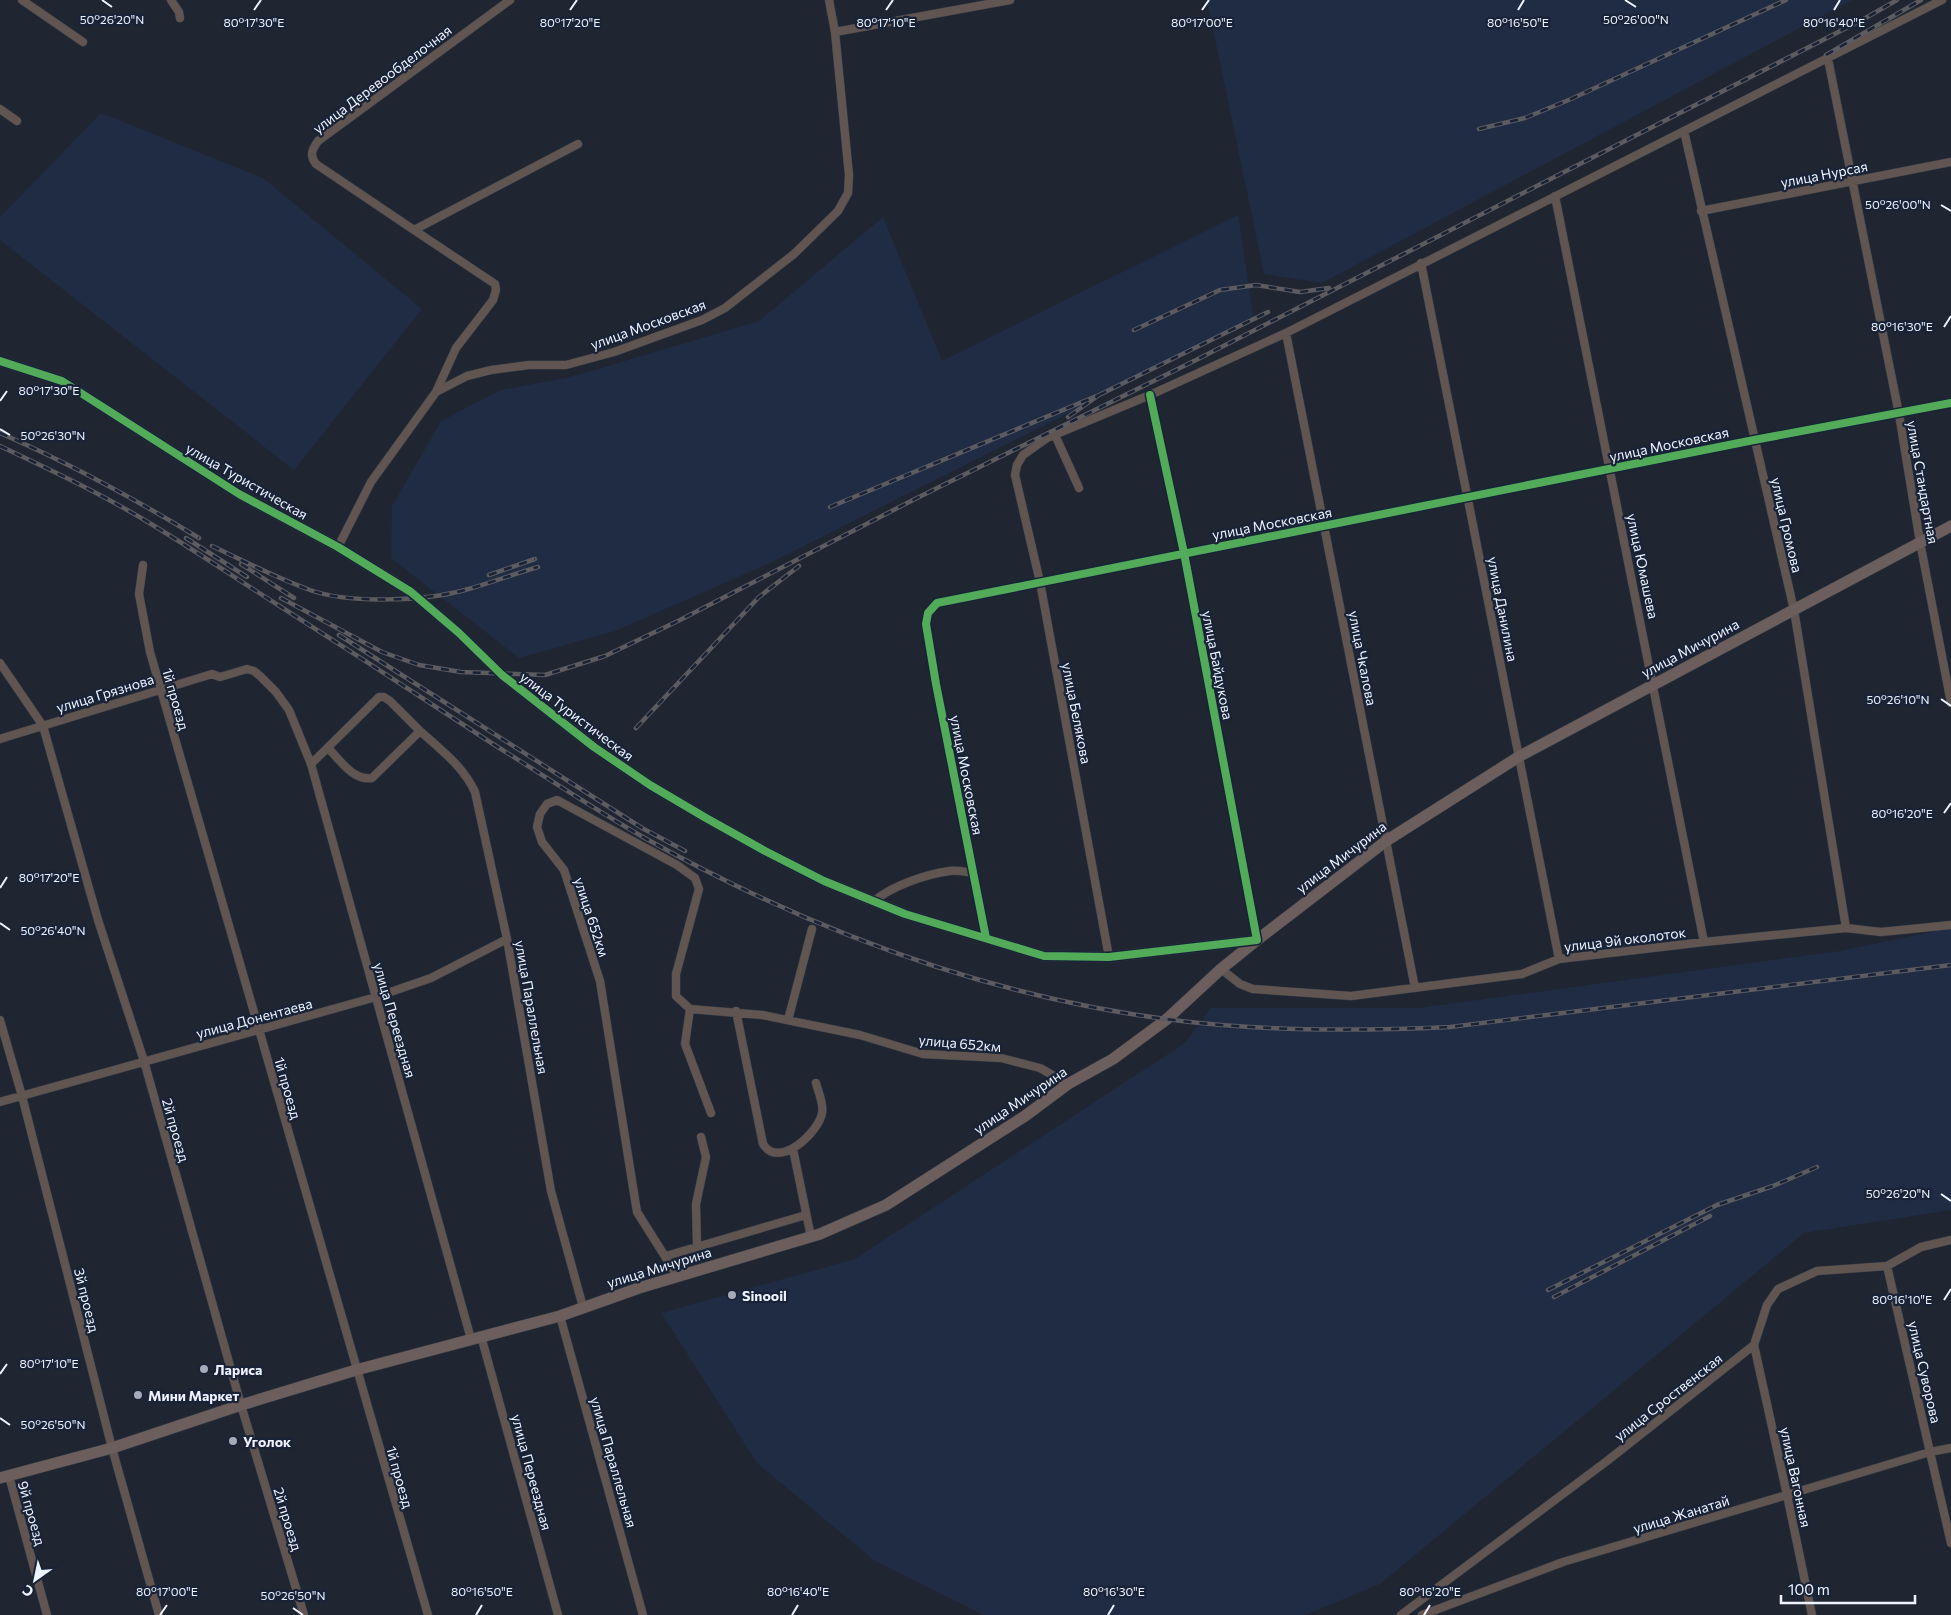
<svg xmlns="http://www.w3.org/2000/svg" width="1951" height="1615" font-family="Commissioner,sans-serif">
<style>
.built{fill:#202b44}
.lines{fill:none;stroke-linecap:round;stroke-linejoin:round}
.street-casing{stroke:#3a4048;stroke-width:9}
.secondary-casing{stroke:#3a4048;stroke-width:11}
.primary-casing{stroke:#3a4048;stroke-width:12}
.street{stroke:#615552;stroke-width:8}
.secondary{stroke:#6f605c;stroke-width:10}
.primary{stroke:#6c5e5c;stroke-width:11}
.rail-casing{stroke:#5c5b60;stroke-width:4.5}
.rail{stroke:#192338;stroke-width:2.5;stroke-dasharray:8;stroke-linecap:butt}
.cycleway-casing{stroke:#192338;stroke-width:11}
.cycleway{stroke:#51ab58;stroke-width:8}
.ticks{fill:none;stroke:#eef4ff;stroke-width:2}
.poi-dot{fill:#a6acb7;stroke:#192338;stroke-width:2}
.labels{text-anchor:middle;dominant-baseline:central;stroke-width:4.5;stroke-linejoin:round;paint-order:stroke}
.street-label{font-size:14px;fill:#eef4ff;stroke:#192338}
.poi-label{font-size:14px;font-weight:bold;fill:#eef4ff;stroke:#192338;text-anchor:start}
.ticks-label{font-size:12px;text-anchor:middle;fill:#eef4ff;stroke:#192338;stroke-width:4.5;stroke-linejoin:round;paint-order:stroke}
</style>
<rect width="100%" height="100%" fill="#202631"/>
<path class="built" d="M1207 0H1852L1322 283 1264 274Z
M101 113 263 178 422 309 294 470 0 240V217Z
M1238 215 1254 320 768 564 615 631 519 658 391 558 392 506 441 421 501 390 571 377 759 321 883 217 942 361Z
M1951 928V1210L1804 1233 1380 1584 1305 1615H984L875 1561 757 1463 661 1313 855 1259 1185 1043 1211 1008H1418L1840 951Z"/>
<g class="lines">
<g class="street-casing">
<path id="street" d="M22 0 83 42
M171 0 179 12 180 18
M510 0 318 141C312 150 309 155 316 164L414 230 578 144
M835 32 1010 0
M1828 59 1899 414 1920 542 1951 703
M0 109 17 121
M1684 131 1794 610 1846 928
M1555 196 1704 942
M1701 211 1951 162
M414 230 495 284 496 290 493 300 456 348 436 392
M1421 263 1559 959
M1286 333 1415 988
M1150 395 1184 553 1257 940
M1055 435 1079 488
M338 547 371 482 436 392 467 376 491 370 529 365H566L614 352 702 320 725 308 794 254 838 211 848 193 849 175 835 32 829 0
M143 565 139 594 150 652 428 1615
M0 663 43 726 98 920 144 1061 241 1405 304 1615
M420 731C441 750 463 766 475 792L507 939 551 1191 583 1307
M0 739 212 674 220 677 247 669 254 671 260 676 276 692 289 710 311 764 471 1339
M311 764 379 697H384L390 701 420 731 372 778C353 781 340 760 328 748
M874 901C892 886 926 874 950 871 958 870 966 872 974 873
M986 938 936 684 926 624 928 613 937 603 1754 440 1951 403
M1109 957 1040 582 1015 475 1017 465 1023 455 1047 438 1150 395 1286 333 1942 0
M1221 969 1240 984 1253 989 1351 996 1522 974 1559 959 1704 942 1846 928 1881 932 1951 925
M736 1011 763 1144C779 1170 819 1132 822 1113 824 1104 818 1091 816 1083
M0 1020 22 1096 112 1448 159 1615
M788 1020 812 929
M0 1102 376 997 431 978 507 939
M711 1113 685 1044 690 1009 762 1015 860 1035 923 1054 1001 1058 1040 1068 1068 1084
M793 1149 811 1237
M697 1246 696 1204 706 1157 701 1137
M666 1256 806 1215
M1887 1266 1951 1543
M678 1277 637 1212 600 981 564 870 542 842 537 827 540 814 547 804 557 800 677 865 695 878 699 889 676 974V996L690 1009
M560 1316 643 1615
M481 1336 558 1615
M1754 1345 1787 1495 1812 1615
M9 1476 47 1615
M1401 1615 1607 1461 1754 1345 1767 1305 1778 1289 1817 1271 1887 1266 1921 1247 1951 1240
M1422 1615 1563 1562 1930 1452 1951 1448"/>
</g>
<g class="secondary-casing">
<path id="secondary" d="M0 361 62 381 239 494 338 547 411 592 459 633 502 675 594 747 650 785 706 818 765 851 824 881 905 914 1044 956 1109 957 1257 940"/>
</g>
<g class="primary-casing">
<path id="primary" d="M0 1478 112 1448 241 1405 356 1370 560 1316 639 1288 820 1234 886 1205 1025 1116 1068 1084 1113 1059 1167 1019 1221 969 1257 940 1386 841 1520 756 1951 526"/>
</g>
<use href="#street" class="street"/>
<use href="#secondary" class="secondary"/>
<use href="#primary" class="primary"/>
<g class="rail-casing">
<path id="rail" d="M1826 55 1921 0
M1479 129 1525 118 1571 99 1786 0
M1134 330 1220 290 1256 285 1300 292 1329 288
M1099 395 1268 312
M0 433C69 463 135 499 199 538
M0 446C53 471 106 496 156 527 197 552 237 579 278 605 350 651 421 697 493 744 543 775 592 808 643 837 828 941 1036 1015 1250 1027 1316 1031 1383 1030 1450 1027L1951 965
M830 507 1099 395 1068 417
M186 538 247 577
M212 546C244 561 276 578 310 590 349 604 425 601 465 590 490 583 514 574 538 567
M241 564 294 598
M489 575 535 559
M281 598 382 652 419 665 461 672 545 675 605 656 680 620 915 499 1198 359 1862 20 1897 0
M339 635 642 828 685 851
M636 728 759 597 799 566
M1548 1290 1717 1205 1773 1186 1817 1167
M1554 1297 1710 1216"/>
</g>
<use href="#rail" class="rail"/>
<g class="cycleway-casing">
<path id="cycleway" d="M0 361 62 381 239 494 338 547 411 592 459 633 502 675 594 747 650 785 706 818 765 851 824 881 905 914 1044 956 1109 957 1257 940 1184 553 1150 395
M986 938 936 684 926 624 928 613 937 603 1754 440 1951 403"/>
</g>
<use href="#cycleway" class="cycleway"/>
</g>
<path class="ticks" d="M102 0 112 7M1625 0 1636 7M254 10 261 0M570 10 577 0M886 10 893 0M1202 10 1209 0M1518 10 1524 0M1834 10 1840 0M1941 205 1951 211M1944 327 1951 316M0 401 7 391M0 429 10 435M1941 699 1951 706M1944 813 1951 803M0 888 7 877M0 923 10 930M1941 1194 1951 1201M1944 1300 1951 1289M0 1374 7 1364M0 1418 10 1425M293 1608 303 1615M160 1615 167 1605M476 1615 482 1605M792 1615 798 1605M1108 1615 1114 1605M1424 1615 1430 1605"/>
<g class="poi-dot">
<circle cx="732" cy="1295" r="5"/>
<circle cx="204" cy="1369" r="5"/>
<circle cx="138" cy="1395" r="5"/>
<circle cx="233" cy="1441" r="5"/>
</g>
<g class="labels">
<g class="street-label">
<text transform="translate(382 79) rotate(-37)">улица Деревообделочная</text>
<text transform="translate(1824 174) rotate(-11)">улица Нурсая</text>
<text transform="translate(648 324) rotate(-20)">улица Московская</text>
<text transform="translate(1669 444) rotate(-12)">улица Московская</text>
<text transform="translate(247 481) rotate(30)">улица Туристическая</text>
<text transform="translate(1923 482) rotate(80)">улица Стандартная</text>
<text transform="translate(1272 523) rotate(-11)">улица Московская</text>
<text transform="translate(1787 525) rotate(77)">улица Громова</text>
<text transform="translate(1643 566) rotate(78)">улица Юмашева</text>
<text transform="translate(1503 609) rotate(79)">улица Данилина</text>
<text transform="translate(1690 648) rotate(-28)">улица Мичурина</text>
<text transform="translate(1363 658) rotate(79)">улица Чкалова</text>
<text transform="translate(1218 665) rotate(79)">улица Байдукова</text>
<text transform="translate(105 693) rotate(-17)">улица Грязнова</text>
<text transform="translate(176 699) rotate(74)">1й проезд</text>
<text transform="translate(1077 713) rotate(79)">улица Белякова</text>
<text transform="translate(577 716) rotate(37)">улица Туристическая</text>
<text transform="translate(967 775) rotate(79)">улица Московская</text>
<text transform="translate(1341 857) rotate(-37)">улица Мичурина</text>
<text transform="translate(592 917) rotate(72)">улица 652км</text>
<text transform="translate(1625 939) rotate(-7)">улица 9й околоток</text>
<text transform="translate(532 1007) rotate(80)">улица Параллельная</text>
<text transform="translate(254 1018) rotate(-15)">улица Донентаева</text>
<text transform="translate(395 1020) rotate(74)">улица Переездная</text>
<text transform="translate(960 1043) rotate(5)">улица 652км</text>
<text transform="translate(288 1088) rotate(74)">1й проезд</text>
<text transform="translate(1020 1100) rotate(-34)">улица Мичурина</text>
<text transform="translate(176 1130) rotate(74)">2й проезд</text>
<text transform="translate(659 1267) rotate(-17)">улица Мичурина</text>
<text transform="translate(87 1300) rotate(76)">3й проезд</text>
<text transform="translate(1925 1372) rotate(77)">улица Суворова</text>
<text transform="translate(1668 1397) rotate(-38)">улица Сроственская</text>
<text transform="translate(614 1462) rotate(74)">улица Параллельная</text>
<text transform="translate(532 1472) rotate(75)">улица Переездная</text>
<text transform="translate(400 1477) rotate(74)">1й проезд</text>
<text transform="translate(1796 1477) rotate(78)">улица Вагонная</text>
<text transform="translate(32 1513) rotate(74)">9й проезд</text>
<text transform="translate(1681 1514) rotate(-17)">улица Жанатай</text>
<text transform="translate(288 1519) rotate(73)">2й проезд</text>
</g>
<g class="poi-label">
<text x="742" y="1295">Sinooil</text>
<text x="214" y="1369">Лариса</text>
<text x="148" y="1395">Мини Маркет</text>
<text x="243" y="1441">Уголок</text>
</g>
</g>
<g class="ticks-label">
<text x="112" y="24">50°26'20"N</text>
<text x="1636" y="24">50°26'00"N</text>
<text x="254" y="27">80°17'30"E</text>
<text x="570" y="27">80°17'20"E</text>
<text x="886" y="27">80°17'10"E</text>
<text x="1202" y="27">80°17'00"E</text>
<text x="1518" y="27">80°16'50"E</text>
<text x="1834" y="27">80°16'40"E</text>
<text x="1898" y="209">50°26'00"N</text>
<text x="1902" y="331">80°16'30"E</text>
<text x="49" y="395">80°17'30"E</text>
<text x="53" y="440">50°26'30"N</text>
<text x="1898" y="704">50°26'10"N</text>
<text x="1902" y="818">80°16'20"E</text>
<text x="49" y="882">80°17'20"E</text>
<text x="53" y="935">50°26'40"N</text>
<text x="1898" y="1198">50°26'20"N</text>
<text x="1902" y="1304">80°16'10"E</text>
<text x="49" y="1368">80°17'10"E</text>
<text x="53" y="1429">50°26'50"N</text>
<text x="167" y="1596">80°17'00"E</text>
<text x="482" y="1596">80°16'50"E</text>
<text x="798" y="1596">80°16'40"E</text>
<text x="1114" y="1596">80°16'30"E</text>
<text x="1430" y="1596">80°16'20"E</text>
<text x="293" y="1600">50°26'50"N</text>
</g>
<g transform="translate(35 1580) rotate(213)" stroke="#192338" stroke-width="4" paint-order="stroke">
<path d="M0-4L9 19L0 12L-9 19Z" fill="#eef4ff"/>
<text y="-8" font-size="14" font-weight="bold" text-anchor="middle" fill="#eef4ff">С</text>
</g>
<path d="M1781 1595v8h134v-8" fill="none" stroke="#eef4ff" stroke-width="2.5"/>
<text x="1788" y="1595" font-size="15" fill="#eef4ff" stroke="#192338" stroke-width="4" paint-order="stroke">100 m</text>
</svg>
